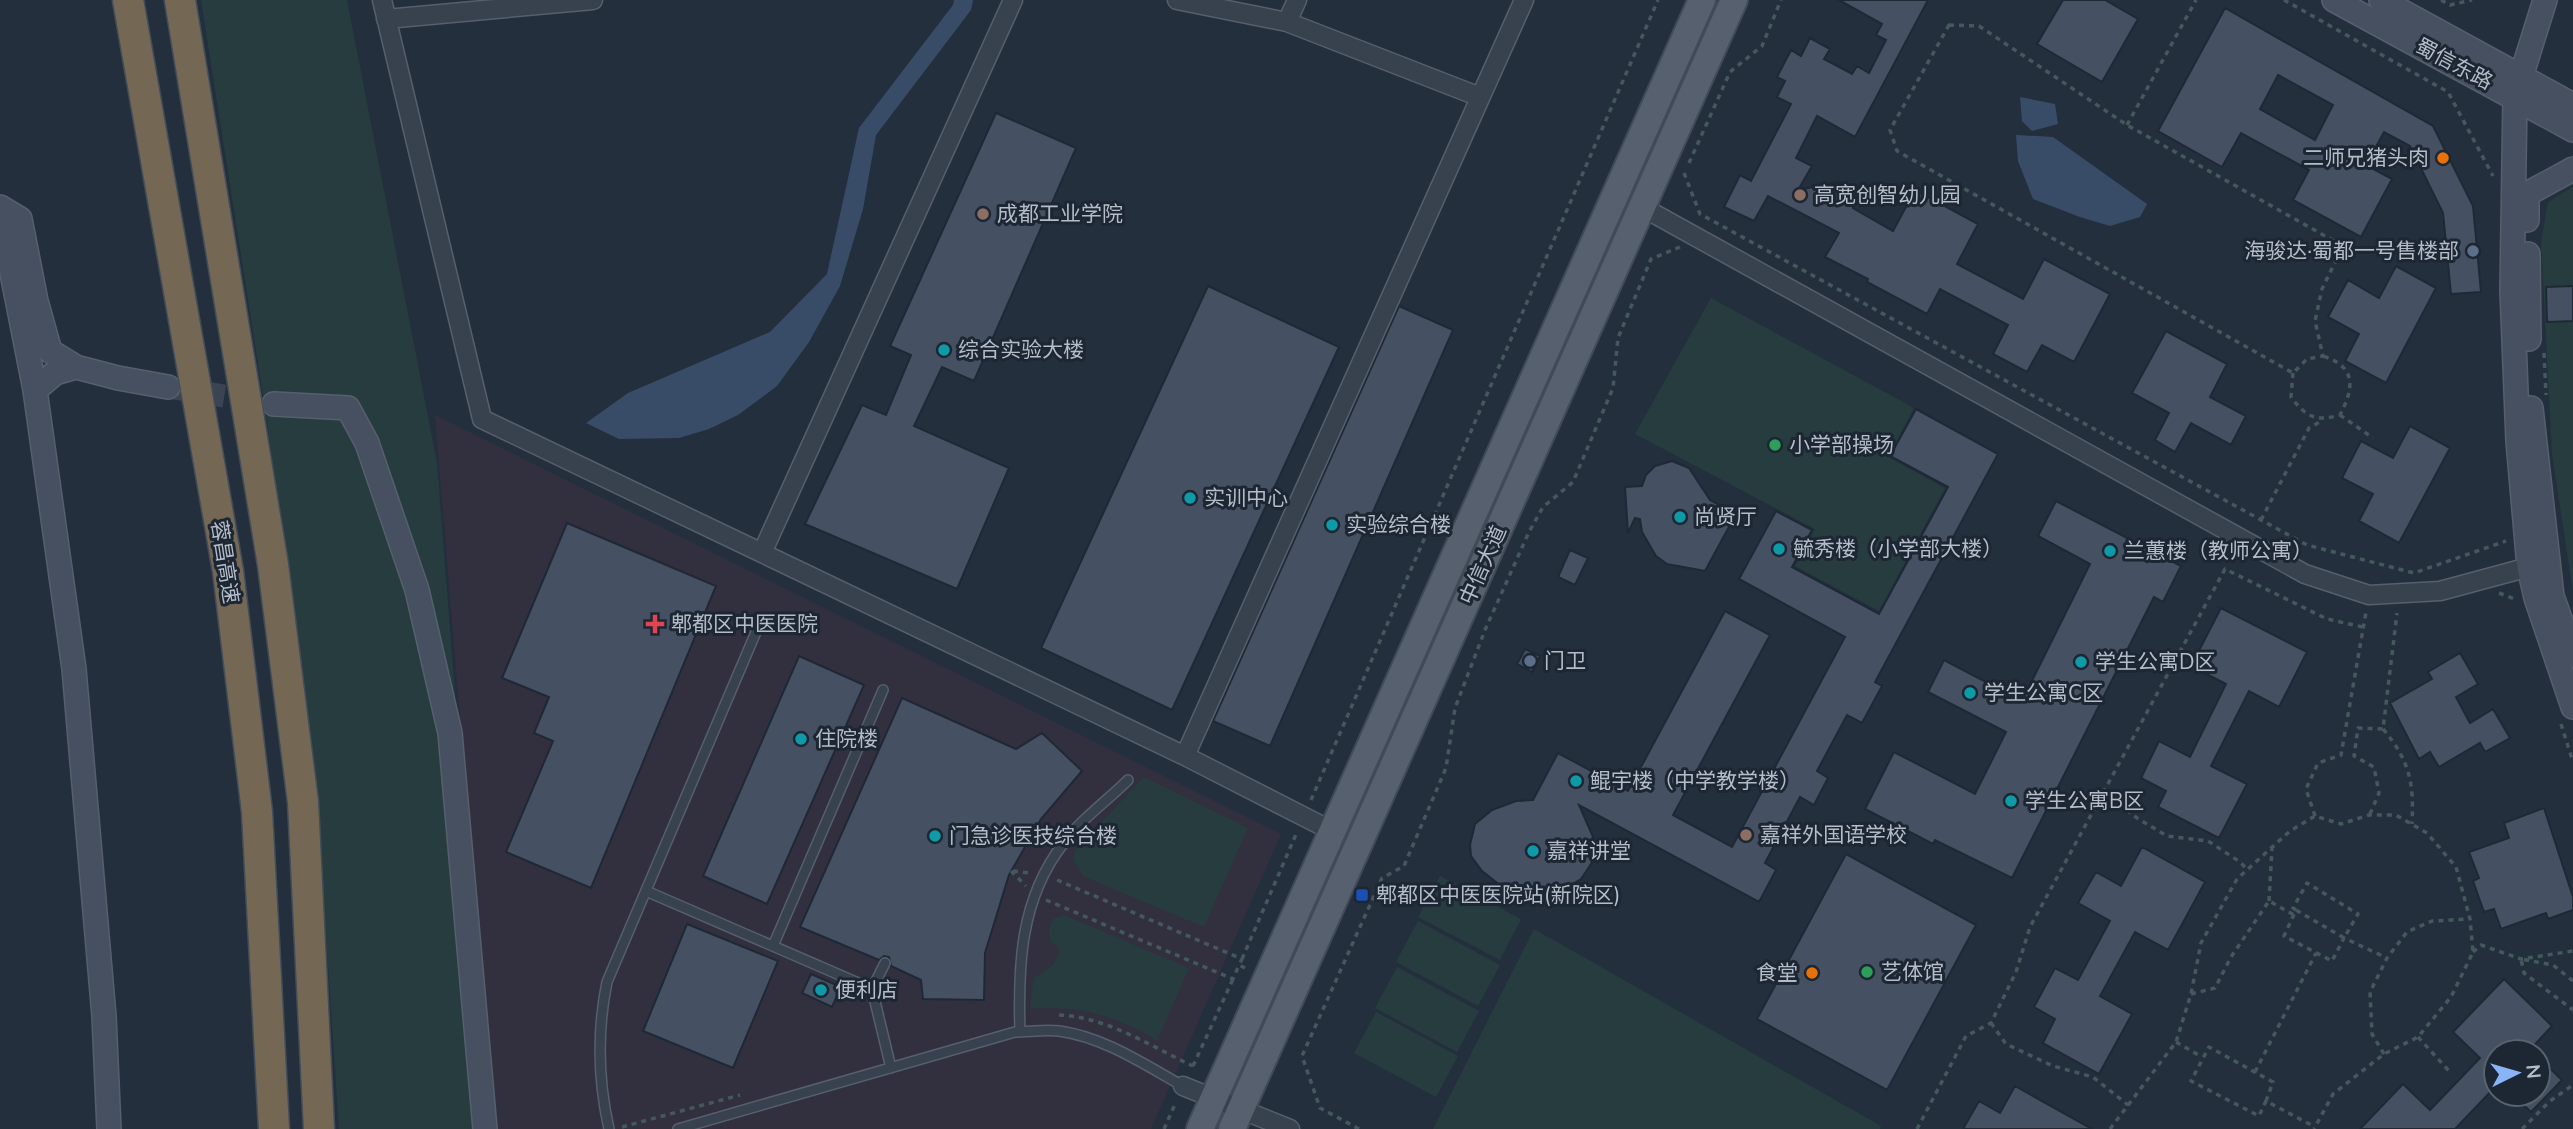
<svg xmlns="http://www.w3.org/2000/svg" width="2573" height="1129" font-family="'Nunito Sans','Noto Sans SC',sans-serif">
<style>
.medical{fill:#32303f}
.green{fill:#263c3f}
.water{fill:#394c67}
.building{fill:#455162;stroke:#1f2835;stroke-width:2;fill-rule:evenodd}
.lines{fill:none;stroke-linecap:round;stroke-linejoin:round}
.secondary-tunnel{stroke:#3a4453;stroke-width:23;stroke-dasharray:23 11;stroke-linecap:butt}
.lane-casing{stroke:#565f6c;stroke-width:12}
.street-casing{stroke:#565f6c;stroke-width:21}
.secondary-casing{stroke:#565f6c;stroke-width:26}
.primary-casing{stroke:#414a57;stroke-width:30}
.highway-casing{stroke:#434c59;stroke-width:33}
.path{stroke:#44595c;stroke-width:3.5;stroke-dasharray:5 5;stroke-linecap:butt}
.lane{stroke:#38414e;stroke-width:9}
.street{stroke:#38414e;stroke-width:18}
.secondary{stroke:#465061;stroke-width:23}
.primary{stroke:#56606e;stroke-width:26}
.highway{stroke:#746855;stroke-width:30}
.food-dot{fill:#e8710a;stroke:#1d2633;stroke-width:2.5}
.education-dot{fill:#8d6e63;stroke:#1d2633;stroke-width:2.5}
.service-dot{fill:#5c6f8a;stroke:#1d2633;stroke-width:2.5}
.culture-dot{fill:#0f9aa8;stroke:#1d2633;stroke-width:2.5}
.leisure-dot{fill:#2e9e5b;stroke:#1d2633;stroke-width:2.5}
.health-dot{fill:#e0444e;stroke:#1d2633;stroke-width:2.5}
.transit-dot{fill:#1a4fb4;stroke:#1d2633;stroke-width:2.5}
.labels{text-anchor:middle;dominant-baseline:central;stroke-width:6;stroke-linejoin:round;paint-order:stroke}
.street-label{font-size:21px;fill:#b4bcc9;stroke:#1d2633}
.poi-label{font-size:21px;fill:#b4bcc9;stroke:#1d2633;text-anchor:start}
</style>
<rect width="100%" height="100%" fill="#242f3e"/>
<path class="medical" d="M435 415 1281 834 1151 1129H494Z"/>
<path class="green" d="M201 0H347L437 463 489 1129H339L323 890 267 421Z
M2573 187V592L2552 454 2541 242 2548 202Z
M1711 298 1914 408 1888 457 1945 488 1879 611 1795 566 1815 529 1635 434Z
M1144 777 1248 828 1204 927 1083 876 1073 859 1076 849Z
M1440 876 1521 919 1500 960 1418 917Z
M1064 915 1189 968 1157 1041C1120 1016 1075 1004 1030 1009L1034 978 1054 964 1060 949 1050 941 1049 930 1053 919Z
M1418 921 1500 965 1478 1006 1396 962Z
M1534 929 1881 1126 1880 1129H1433Z
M1397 967 1479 1011 1457 1052 1375 1008Z
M1376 1012 1458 1056 1436 1097 1354 1053Z"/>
<path class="water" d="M954 0H973L971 10 876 135 863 209 840 286 809 342 777 386 738 415 709 429 679 438 619 439 586 423 628 393 770 332 827 274 859 128 953 5Z
M2020 97 2055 104 2058 124 2032 131 2022 121Z
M2016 135 2053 137 2147 204 2140 217 2110 226 2080 217 2033 199 2018 161Z"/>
<path class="building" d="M1839 0H1928L1855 137 1817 116 1796 158 1812 166 1798 190 1838 182 1845 184 1849 187 1853 208 1893 231 1915 190 1978 224 1957 264 2023 299 2044 259 2110 294 2074 362 2042 345 2027 372 1993 354 2008 325 1940 289 1927 314 1867 282 1868 279 1825 257 1839 233 1768 196 1754 221 1724 207 1740 175 1751 181 1791 104 1777 97 1785 81 1777 77 1791 50 1801 56 1810 38 1830 49 1824 59 1852 74 1857 66 1869 73 1886 40 1876 35 1882 24Z
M2063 0H2105L2138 19 2102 82 2037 44Z
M2225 8 2433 126 2473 206 2481 292 2451 294 2443 213 2410 146 2384 132 2366 165 2392 179 2361 237 2293 200 2309 170 2241 133 2222 167 2158 131ZM2278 75 2333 105 2315 140 2260 109Z
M996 113 1076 148 974 381 942 367 914 426 1009 468 957 589 805 524 862 405 886 415 911 355 890 346Z
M2396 266 2436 288 2386 383 2345 361 2359 334 2328 317 2348 280 2379 298Z
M1208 286 1339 347 1172 710 1041 648Z
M2573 286V321L2547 322 2546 287Z
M1399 306 1453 330 1270 746 1213 721Z
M2166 331 2227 364 2210 397 2246 416 2231 445 2191 423 2175 452 2155 440 2169 413 2132 393Z
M1916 409 1998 454 1875 682 1882 686 1862 723 1847 715 1817 771 1828 778 1814 805 1800 797 1765 863 1776 870 1759 902 1579 805 1597 846 1591 864 1581 879 1559 892 1535 895 1505 889 1482 871 1471 856 1470 845 1475 824 1492 810 1516 801 1533 800 1558 753 1628 791 1725 611 1770 635 1673 815 1732 847 1845 637 1739 579 1776 511 1812 530 1792 567 1879 614 1948 487 1890 456Z
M2410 426 2450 448 2399 543 2359 521 2373 494 2342 478 2361 441 2393 458Z
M1672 461 1689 468 1710 500 1736 514 1705 571 1667 564 1656 556 1642 532 1640 519 1635 518 1628 533 1625 487 1642 486 1646 475 1655 466Z
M2056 501 2181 566 2163 602 2154 597 2012 878 1935 840 1933 844 1865 809 1894 752 1975 794 2006 732 1928 692 1944 660 2022 701 2090 564 2038 536Z
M567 523 716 586 591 888 506 852 553 741 534 733 549 697 502 678Z
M1570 550 1588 558 1575 585 1558 577Z
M2221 608 2307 652 2279 707 2249 691 2211 766 2247 784 2219 838 2158 807 2166 791 2141 778 2159 741 2190 757 2226 684 2191 666Z
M1525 649 1540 656 1532 672 1517 664Z
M2460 653 2478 684 2456 697 2470 723 2493 709 2510 738 2485 752 2480 743 2439 767 2430 752 2419 759 2390 703 2432 679 2428 672Z
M799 656 864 685 767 904 703 876Z
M902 698 1016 749 1042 733 1082 771 1041 819 1009 875 985 953 984 1000 923 999 921 980 891 966 889 957 884 956 879 960 800 927Z
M2544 808 2573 897V910L2548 919 2546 913 2501 929 2494 909 2484 912 2473 881 2479 878 2469 852 2509 838 2504 823Z
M2142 847 2205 882 2168 950 2135 932 2100 996 2132 1014 2099 1074 2043 1043 2055 1019 2034 1007 2055 968 2078 980 2110 921 2078 903 2096 872 2121 886Z
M1846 854 1976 925 1887 1090 1757 1019Z
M687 924 778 961 733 1068 643 1031Z
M811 974 841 987 832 1007 802 993Z
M2504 979 2552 1026 2528 1052H2496V1086L2455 1129H2360L2403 1084 2430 1110 2480 1058 2453 1032Z
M2538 1057 2562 1080 2531 1112 2512 1094H2538Z
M2015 1086 2092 1129H1963L1979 1101 2000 1113Z"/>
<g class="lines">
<path class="secondary-tunnel" d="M168 387 260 402"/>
<g class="lane-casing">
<path id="lane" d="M646 891 872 989
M773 946 883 690
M885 963 872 989 891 1068
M1020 1032C1018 966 1020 899 1063 844 1080 820 1107 801 1128 780
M609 1129C598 1080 597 1031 607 982L759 625
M678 1129 1015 1032C1029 1032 1045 1029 1059 1031 1104 1037 1145 1065 1183 1086"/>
</g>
<g class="street-casing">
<path id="street" d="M382 0 482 419 762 553
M1013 0 762 553 1185 756
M1177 0 1287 22 1297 0
M386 19 593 0
M1287 22 1480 97
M1642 207 2305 574 2369 595 2440 591 2529 567
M1332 831 1185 756 1524 0
M1183 1086 1290 1129"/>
</g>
<g class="secondary-casing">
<path id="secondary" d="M2334 0 2573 130
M2381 0 2573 105
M2545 0 2515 96 2512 291 2518 441 2529 567 2536 598 2573 707
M0 207 20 219 36 301 50 351 76 367
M0 212 35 390 74 669 104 1016 109 1129
M2527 220V194L2573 169
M2528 254 2529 339
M35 390 55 373 76 367 118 378 168 387
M274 404 348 408 367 443 417 590 450 733 485 1129
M2531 408 2552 596 2573 655"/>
</g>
<g class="primary-casing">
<path id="primary" d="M1200 1129 1702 0
M1232 1129 1734 0"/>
</g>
<g class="highway-casing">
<path id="highway" d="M128 0 228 571 257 812 274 1129
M180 0 273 565 303 802 319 1129"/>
</g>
<path class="path" d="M2284 0 2448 92 2493 176
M2441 0 2450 5 2472 0
M1949 25 1979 26 2127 125 2343 246 2322 289 2315 321 2323 356 2307 359 2293 373 1897 151 1890 130Z
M2127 125 2196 0
M1689 163 1730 72 1762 46 1781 0
M1684 173 1700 214 2307 545 2414 573 2506 541
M2544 353 2546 395
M2293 373 2291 397C2306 417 2316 422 2340 415 2354 388 2357 367 2323 356
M2340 415 2373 438
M2261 520 2309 428 2323 420
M2499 593 2515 599
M2561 724 2573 762
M2383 729C2410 761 2414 783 2412 824
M2103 791 2137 818 2167 836 2208 841 2240 862 2248 870
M1311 800 1658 0
M2370 814 2379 793 2374 767 2354 756 2358 728 2383 729 2397 613
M2315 816 2306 789 2318 763 2341 755 2366 612
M1011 871 1026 886
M1013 871 1030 873
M1057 880 1242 959 1239 965
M1046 900 1233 979 1239 965 1247 969
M2269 901 2272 848
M2296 910 2293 908 2307 883 2358 914 2344 938 2296 910 2284 936 2332 961 2344 938 2387 958
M2473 952 2481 945 2521 959 2573 951
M1242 959 1297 832
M2573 981 2553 965 2521 959 2524 973 2573 1010
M2191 994 2215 988 2231 957 2269 901 2294 915
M1059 1015C1107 1017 1150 1046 1193 1066
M1991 1023 2006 1044 2053 1066 2093 1077 2128 1105
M2418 1037 2450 1072
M2176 1042 2202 1057
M2384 1054 2372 1034 2370 992 2387 958 2407 932 2432 921 2470 919
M1193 1066 1233 979
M2255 1072 2316 953
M2266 1101 2273 1082 2209 1047 2191 1081 2259 1116 2266 1101 2315 1127
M622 1127 740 1095
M1164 1129 1176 1102
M1359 1129 1320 1108 1302 1056 1382 878 1404 866 1446 768 1455 708 1485 630 1529 532 1543 507 1573 482 1613 388 1618 338 1651 259 1680 247
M1917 1129 1966 1036 1991 1023 2016 972 2030 927 2225 569 2327 619 2363 627
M2110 1129 2176 1042 2191 994 2201 943 2237 879 2290 831 2315 816 2341 824 2369 815H2396L2427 833 2456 867 2470 919 2473 952 2451 997 2418 1037 2384 1054 2333 1094 2314 1129
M2522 1129 2550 1101 2573 1085"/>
<use href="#lane" class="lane"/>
<use href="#street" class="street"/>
<use href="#secondary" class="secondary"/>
<use href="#primary" class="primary"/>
<use href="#highway" class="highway"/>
</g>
<g class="food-dot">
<circle cx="2443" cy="158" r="7"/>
<circle cx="1812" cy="973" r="7"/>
</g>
<g class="education-dot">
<circle cx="1800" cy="195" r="7"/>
<circle cx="983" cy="214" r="7"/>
<circle cx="1746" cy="835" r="7"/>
</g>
<g class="service-dot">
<circle cx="2473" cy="251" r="7"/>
<circle cx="1530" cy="661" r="7"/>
</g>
<g class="culture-dot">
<circle cx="944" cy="350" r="7"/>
<circle cx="1190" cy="498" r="7"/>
<circle cx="1680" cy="517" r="7"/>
<circle cx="1332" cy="525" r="7"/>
<circle cx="1779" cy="549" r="7"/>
<circle cx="2110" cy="551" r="7"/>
<circle cx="2081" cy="662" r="7"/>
<circle cx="1970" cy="693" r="7"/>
<circle cx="801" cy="739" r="7"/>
<circle cx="1576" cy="781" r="7"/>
<circle cx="2011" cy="801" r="7"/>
<circle cx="935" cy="836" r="7"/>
<circle cx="1533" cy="851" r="7"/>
<circle cx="821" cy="990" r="7"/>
</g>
<g class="leisure-dot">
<circle cx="1775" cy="445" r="7"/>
<circle cx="1867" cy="972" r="7"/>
</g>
<path class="health-dot" d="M651.5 613.5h7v7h7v7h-7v7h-7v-7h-7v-7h7z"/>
<rect class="transit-dot" x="1355" y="888" width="14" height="14" rx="3.5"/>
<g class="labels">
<g class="street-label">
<text transform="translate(2454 64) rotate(28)">蜀信东路</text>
<text transform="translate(225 562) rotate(81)">蓉昌高速</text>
<text transform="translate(1483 565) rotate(-66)">中信大道</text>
</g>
<g class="poi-label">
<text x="2429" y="158" text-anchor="end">二师兄猪头肉</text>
<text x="1814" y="195">高宽创智幼儿园</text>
<text x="997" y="214">成都工业学院</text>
<text x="2459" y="251" text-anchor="end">海骏达·蜀都一号售楼部</text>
<text x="958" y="350">综合实验大楼</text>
<text x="1789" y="445">小学部操场</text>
<text x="1204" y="498">实训中心</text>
<text x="1694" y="517">尚贤厅</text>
<text x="1346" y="525">实验综合楼</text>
<text x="1793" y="549">毓秀楼（小学部大楼）</text>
<text x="2124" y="551">兰蕙楼（教师公寓）</text>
<text x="671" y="624">郫都区中医医院</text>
<text x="1544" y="661">门卫</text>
<text x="2095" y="662">学生公寓D区</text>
<text x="1984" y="693">学生公寓C区</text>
<text x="815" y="739">住院楼</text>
<text x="1590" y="781">鲲宇楼（中学教学楼）</text>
<text x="2025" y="801">学生公寓B区</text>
<text x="1760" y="835">嘉祥外国语学校</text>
<text x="949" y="836">门急诊医技综合楼</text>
<text x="1547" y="851">嘉祥讲堂</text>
<text x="1376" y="895">郫都区中医医院站(新院区)</text>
<text x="1881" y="972">艺体馆</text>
<text x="1798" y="973" text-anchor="end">食堂</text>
<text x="835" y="990">便利店</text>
</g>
</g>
<g transform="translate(2517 1073) rotate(85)"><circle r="33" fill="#1d2633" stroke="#59626f" stroke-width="2"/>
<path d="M0-5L12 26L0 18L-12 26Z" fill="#8ab4f8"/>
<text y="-10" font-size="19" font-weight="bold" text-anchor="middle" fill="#b4bcc9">N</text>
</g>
</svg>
